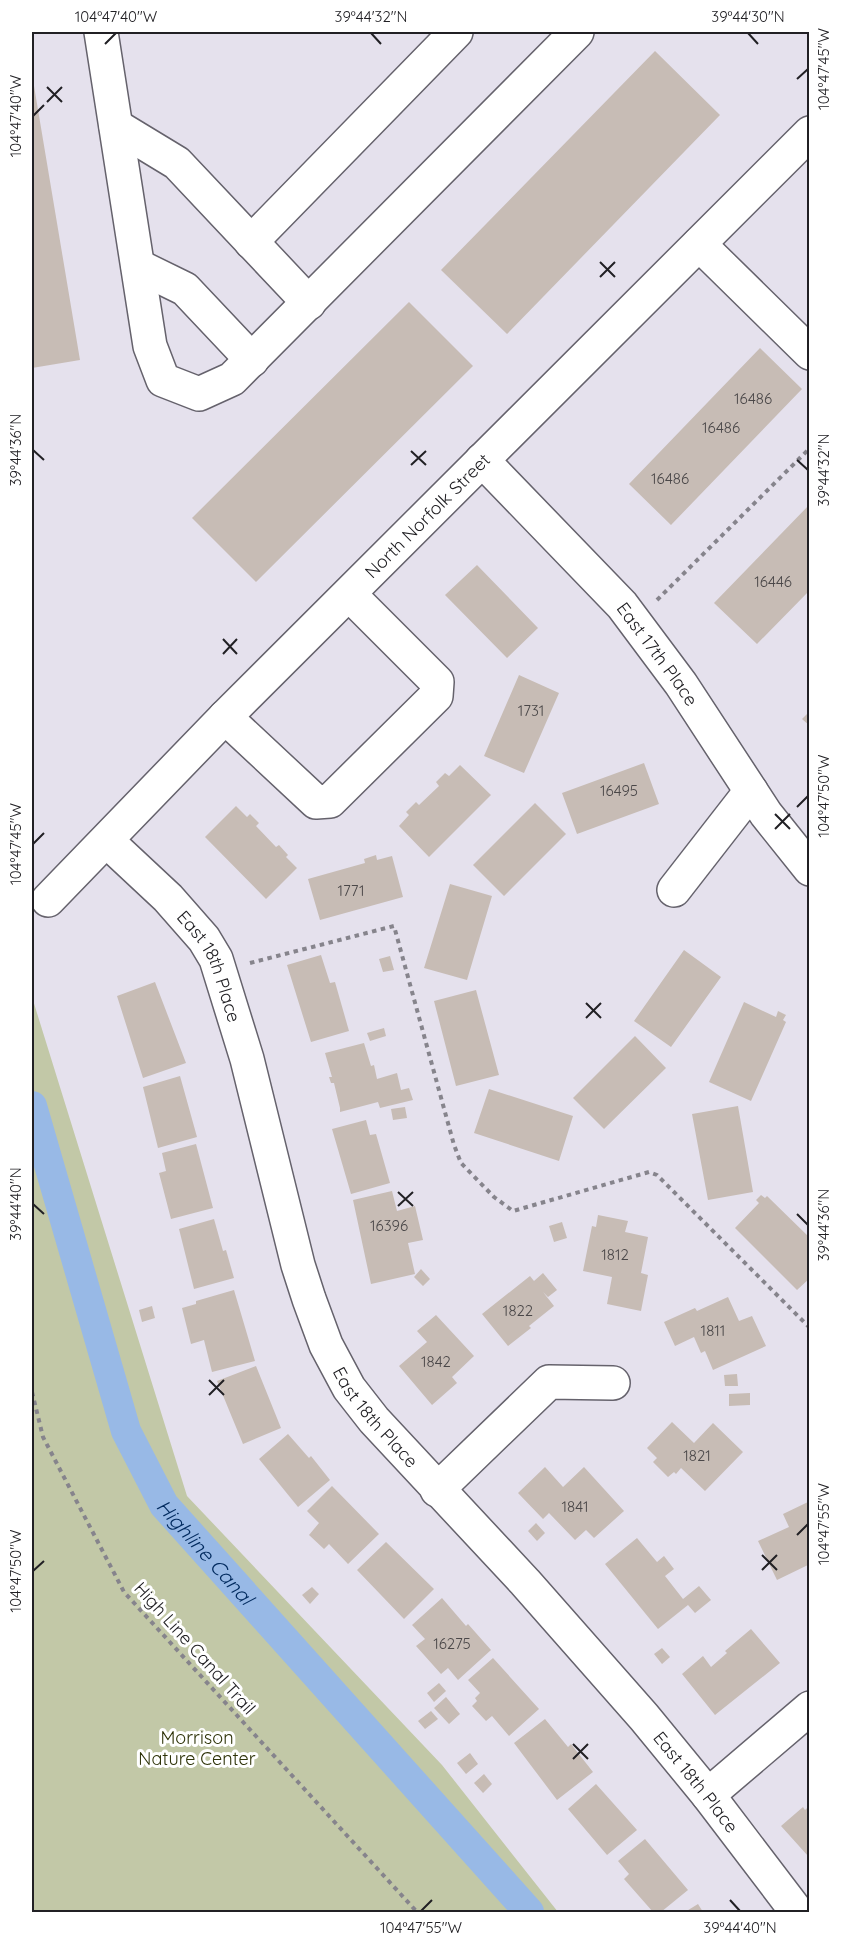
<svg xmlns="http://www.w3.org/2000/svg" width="841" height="1944" font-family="Quicksand,sans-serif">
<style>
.green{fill:#c2c8a7}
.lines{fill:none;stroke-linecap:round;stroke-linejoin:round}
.canal{stroke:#98b9e6;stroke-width:30}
.building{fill:#c7bcb5}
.minor-casing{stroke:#65626c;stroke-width:36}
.path{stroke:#86848c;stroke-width:4;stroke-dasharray:4.5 4.5;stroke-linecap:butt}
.minor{stroke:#fff;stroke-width:33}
.ticks{fill:none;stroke:#212024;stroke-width:2}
.labels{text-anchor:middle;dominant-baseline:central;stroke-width:6;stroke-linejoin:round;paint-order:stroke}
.number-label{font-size:15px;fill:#4a4748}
.street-label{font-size:18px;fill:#212024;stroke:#fff}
.park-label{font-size:18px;fill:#2d3207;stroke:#fff}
.water-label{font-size:20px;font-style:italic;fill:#002a5e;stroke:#fff}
.neatline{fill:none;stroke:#212024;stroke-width:2}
.ticks-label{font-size:15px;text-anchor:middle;fill:#212024}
</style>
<rect width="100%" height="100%" fill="#e5e1ed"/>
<path class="green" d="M32 997 187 1496 442 1765 558 1912H32Z"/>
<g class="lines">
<path class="canal" id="s1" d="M32 1106 126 1431 164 1505 529 1912"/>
</g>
<path class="building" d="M655 51 720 115 507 334 441 270Z
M32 74 80 360 32 368Z
M409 302 473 366 256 582 192 518Z
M760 348 802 389 671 525 629 484Z
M810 504V590L757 644 714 603Z
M477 565 538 628 507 658 445 595Z
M519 675 559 693 524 773 484 756Z
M810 711V726L802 719Z
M644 763 659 804 577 834 562 793Z
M460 765 491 795 429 857 399 826 409 815 406 812 416 802 419 805 439 786 436 782 445 773 449 776Z
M535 803 566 834 504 896 473 865Z
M236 806 247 817 250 814 259 823 256 826 276 847 279 845 288 855 286 857 297 868 266 899 205 837Z
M376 855 377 860 392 856 403 897 320 920 308 879 365 863 364 859Z
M450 884 492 896 467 980 424 968Z
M684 950 721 977 671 1047 634 1021Z
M321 955 330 983 335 982 349 1031 311 1042 287 965Z
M390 956 394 970 383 972 379 959Z
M155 982 186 1063 143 1078 117 996Z
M476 990 499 1075 456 1086 434 1001Z
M744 1002 776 1017 778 1011 786 1015 783 1020 786 1022 751 1101 709 1082Z
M384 1028 386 1036 370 1041 367 1033Z
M635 1036 666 1068 604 1129 573 1098Z
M364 1043 371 1066 374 1065 377 1079 397 1073 401 1090 409 1088 413 1100 380 1108 378 1102 340 1112V1108L334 1083H331L329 1077H332L325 1053Z
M180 1076 197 1137 158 1148 143 1087Z
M489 1089 573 1116 559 1161 474 1133Z
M738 1106 753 1192 708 1200 692 1114Z
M405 1107 407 1118 393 1120 391 1109Z
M366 1120 370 1135 376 1134 390 1183 351 1194 332 1129Z
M196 1144 213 1208 171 1219 159 1173 166 1171 162 1153Z
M392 1191 397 1211 415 1206 423 1240 408 1243 415 1274 371 1284 353 1200Z
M761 1195 765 1198 767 1196 810 1238V1278L797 1290 735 1228 759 1203 756 1200Z
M598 1215 628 1221 625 1232 648 1237 641 1273 648 1275 641 1311 607 1304 612 1277 583 1271 592 1226 596 1227Z
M214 1219 223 1251 226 1250 234 1278 194 1289 179 1229Z
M562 1222 567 1238 554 1242 549 1226Z
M421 1269 430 1279 423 1286 414 1277Z
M543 1273 557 1290 548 1297 543 1292 554 1306 529 1326 531 1328 508 1346 482 1314 530 1276 534 1281Z
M234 1290 255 1361 212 1372 204 1340 191 1344 182 1308 196 1304V1301Z
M728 1297 739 1321 752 1316 766 1346 713 1370 705 1351 701 1353 694 1337 675 1346 664 1322 695 1308 697 1311Z
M152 1306 155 1318 142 1322 139 1310Z
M436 1315 474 1356 452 1377 457 1383 432 1405 399 1366 427 1342 417 1331Z
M256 1366 281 1428 243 1444 217 1381Z
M737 1374 738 1386H725L724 1375Z
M750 1393V1405L729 1406V1394Z
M672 1422 694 1443 713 1423 743 1452 705 1491 681 1468 676 1474 674 1472 668 1477 653 1462 657 1458 647 1448Z
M288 1434 309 1458 311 1456 330 1480 298 1507 259 1459Z
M545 1467 563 1487 584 1467 624 1511 594 1538 586 1530 575 1540 549 1513 543 1519 518 1493Z
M332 1486 379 1534 348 1564 329 1544 324 1549 309 1535 319 1523 307 1511Z
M808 1502 810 1506V1564L777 1580 758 1541 789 1527 783 1514Z
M536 1523 545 1533 537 1541 528 1531Z
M637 1538 657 1562 664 1556 674 1569 665 1576 683 1599 699 1586 711 1600 695 1613 688 1605 658 1629 605 1564Z
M386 1542 434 1589 404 1619 357 1570Z
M312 1587 319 1594 310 1604 302 1595Z
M442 1598 466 1626 468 1624 491 1650 458 1680 448 1668 441 1674 416 1646 425 1639 412 1625Z
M751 1629 780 1663 715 1715 682 1674 703 1656 711 1667 727 1653 725 1651Z
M662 1648 670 1657 662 1664 654 1654Z
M493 1658 539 1709 509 1736 492 1716 486 1721 472 1706 477 1701 475 1698 480 1693 468 1680Z
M439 1683 446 1691 434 1702 427 1693Z
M446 1697 460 1714 449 1724 434 1708Z
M431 1711 438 1719 425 1729 418 1721Z
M545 1719 568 1747 571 1744 593 1772 557 1800 514 1743Z
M470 1753 478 1764 466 1774 457 1763Z
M484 1774 492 1784 483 1793 474 1783Z
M596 1784 637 1830 607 1855 568 1809Z
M810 1805V1854L808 1856 781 1826 803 1807 805 1810Z
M645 1839 688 1890 661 1912H653L624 1879 629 1874 618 1861Z
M698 1904 703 1912H685Z"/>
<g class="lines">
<g class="minor-casing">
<g id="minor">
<path d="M101 32 150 346 163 380 199 394 232 379 577 32"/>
<path d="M116 126 177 163 309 303"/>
<path d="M251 242 456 32"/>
<path d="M699 244 810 353"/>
<path d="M138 266 185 289 252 360"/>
<path id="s2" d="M482 460 622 605 681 684 766 814 810 869"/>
<path d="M225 717 316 802 330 801 436 696 437 682 349 594"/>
<path id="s3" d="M107 841 168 898 204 939 216 959 247 1059 298 1265 309 1299 326 1345 349 1388 374 1420 525 1582 644 1717 708 1795 797 1912"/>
<path d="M674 890 751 791"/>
<path id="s4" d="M48 900 225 717 810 133"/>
<path d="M437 1490 549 1382 613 1383"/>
<path d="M708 1795 810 1708"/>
</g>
</g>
<path class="path" d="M657 600 810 448
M250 963 394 926 454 1145 461 1163 494 1197 513 1211 649 1172 657 1175 810 1328
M32 1392 43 1437 124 1592 417 1912"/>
<use href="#minor" class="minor"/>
</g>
<path class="ticks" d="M371 33 381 44M748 33 758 44M105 44 116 33M797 79 808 69M47 87 62 102M47 102 62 87M33 116 44 105M600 262 615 277M600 277 615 262M33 450 44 460M411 451 426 465M797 460 808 470M411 465 426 451M223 639 237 654M223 654 237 639M797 807 808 796M775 814 790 829M775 829 790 814M33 844 44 833M586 1003 601 1018M586 1018 601 1003M398 1192 413 1206M33 1204 44 1214M398 1206 413 1192M797 1214 808 1225M209 1380 224 1395M209 1395 224 1380M797 1535 808 1524M762 1555 777 1570M762 1570 777 1555M33 1571 44 1561M573 1744 588 1759M573 1759 588 1744M730 1900 740 1911M421 1911 432 1900"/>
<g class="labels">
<g class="number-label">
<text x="753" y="398">16486</text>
<text x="721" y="427">16486</text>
<text x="670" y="478">16486</text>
<text x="773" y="581">16446</text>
<text x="531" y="710">1731</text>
<text x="619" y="790">16495</text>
<text x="351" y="890">1771</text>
<text x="389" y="1225">16396</text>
<text x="615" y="1254">1812</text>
<text x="518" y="1310">1822</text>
<text x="713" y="1330">1811</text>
<text x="436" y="1361">1842</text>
<text x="697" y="1455">1821</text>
<text x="575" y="1506">1841</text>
<text x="452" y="1643">16275</text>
</g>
<g class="street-label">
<text stroke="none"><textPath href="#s4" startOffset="540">North Norfolk Street</textPath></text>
<text stroke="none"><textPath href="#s2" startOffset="262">East 17th Place</textPath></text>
<text stroke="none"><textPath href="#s3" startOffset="165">East 18th Place</textPath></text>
<text stroke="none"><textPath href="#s3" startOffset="651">East 18th Place</textPath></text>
<text transform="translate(195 1648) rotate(48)">High Line Canal Trail</text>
<text stroke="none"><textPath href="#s3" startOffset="1137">East 18th Place</textPath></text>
</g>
<g class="park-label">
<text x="197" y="1737">Morrison<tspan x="197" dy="21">Nature Center</tspan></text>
</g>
<g class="water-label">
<text stroke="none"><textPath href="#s1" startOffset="484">Highline Canal</textPath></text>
</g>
</g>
<rect width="841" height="1944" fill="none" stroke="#ffffff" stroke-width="66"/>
<rect x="33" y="33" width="775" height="1878" class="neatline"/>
<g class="ticks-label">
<text x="116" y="22">104°47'40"W</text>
<text x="371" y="22">39°44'32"N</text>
<text x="748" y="22">39°44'30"N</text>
<text transform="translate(824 69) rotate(-90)" y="5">104°47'45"W</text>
<text transform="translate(16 116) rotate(-90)" y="5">104°47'40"W</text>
<text transform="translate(16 450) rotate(-90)" y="5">39°44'36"N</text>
<text transform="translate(824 470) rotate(-90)" y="5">39°44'32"N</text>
<text transform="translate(824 796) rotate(-90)" y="5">104°47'50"W</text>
<text transform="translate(16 844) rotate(-90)" y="5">104°47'45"W</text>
<text transform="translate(16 1204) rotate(-90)" y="5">39°44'40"N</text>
<text transform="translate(824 1225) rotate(-90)" y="5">39°44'36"N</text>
<text transform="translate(824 1524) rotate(-90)" y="5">104°47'55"W</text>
<text transform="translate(16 1571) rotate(-90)" y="5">104°47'50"W</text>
<text x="421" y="1933">104°47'55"W</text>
<text x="740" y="1933">39°44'40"N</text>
</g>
</svg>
